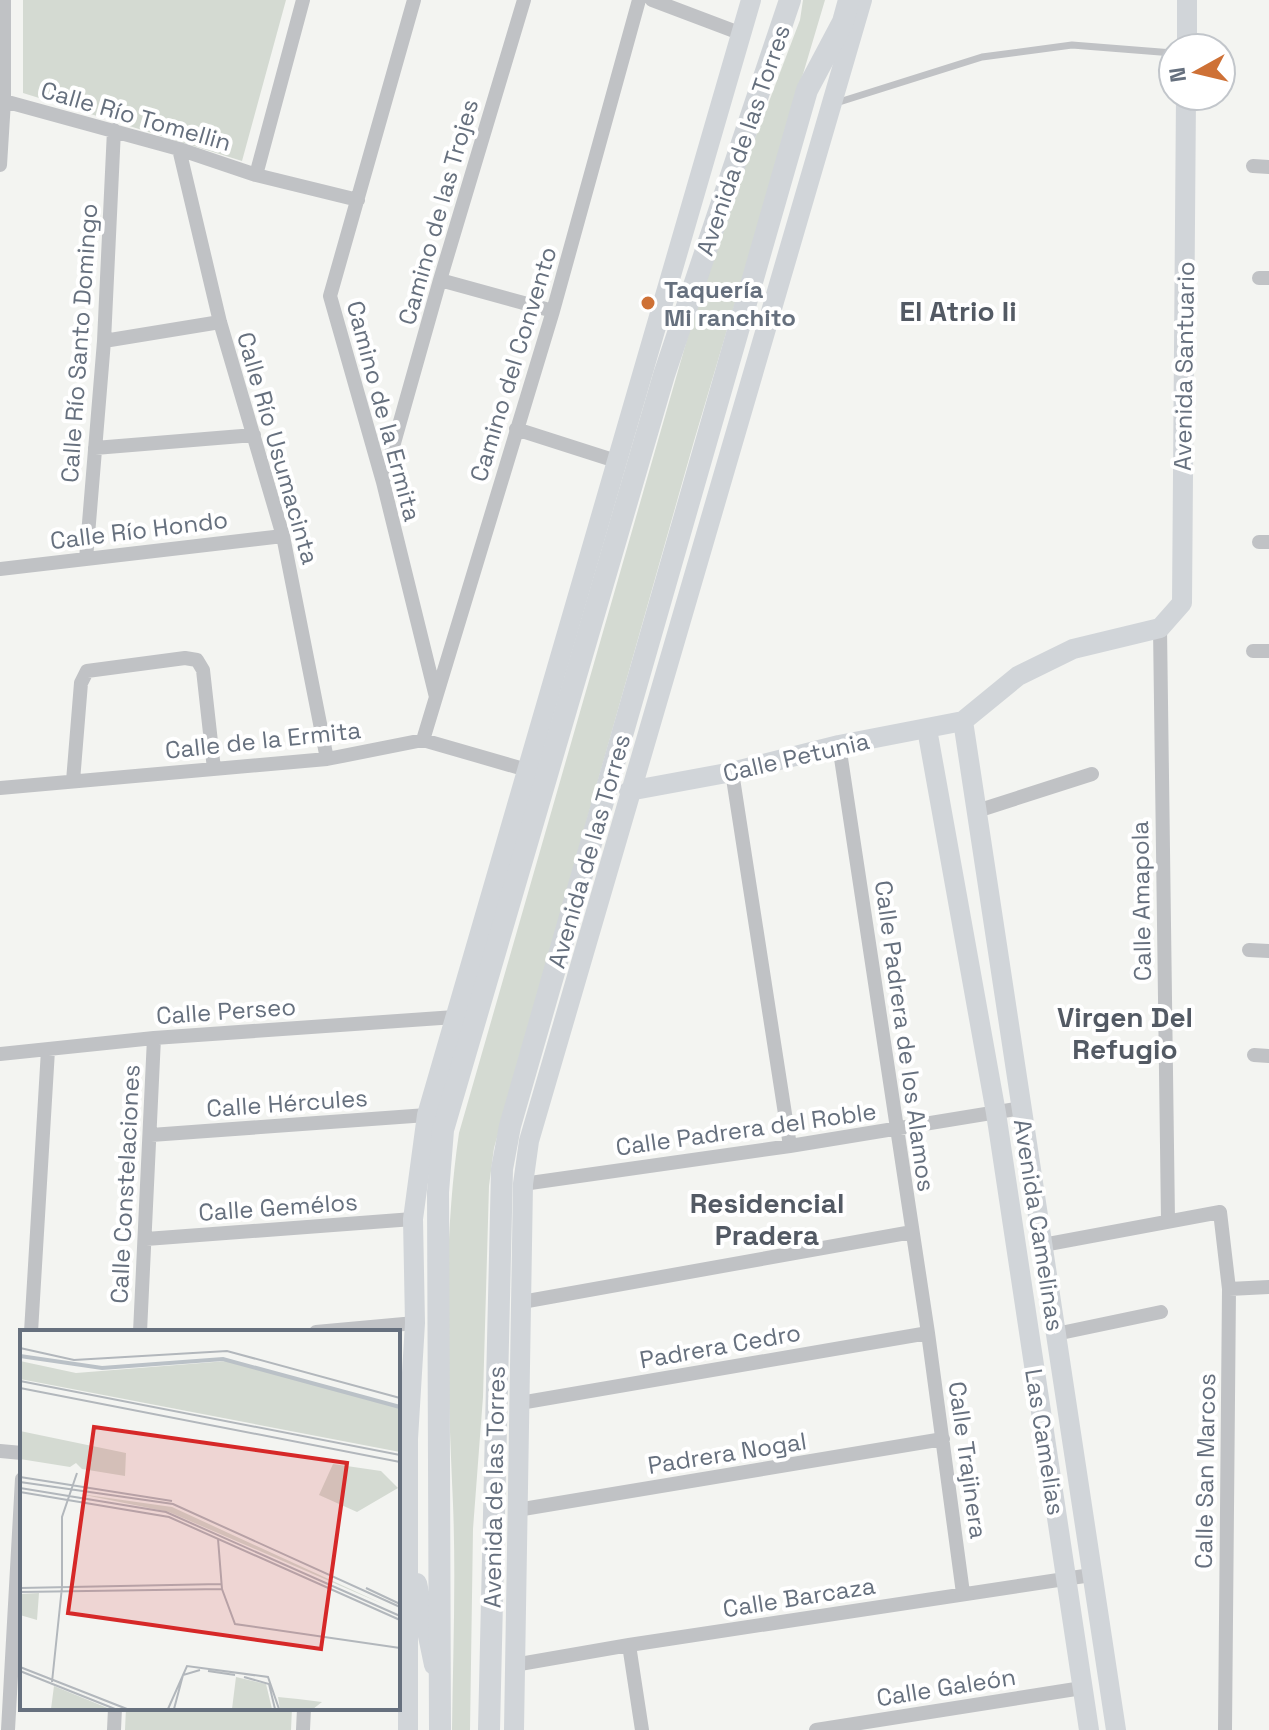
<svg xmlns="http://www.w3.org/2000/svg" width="1269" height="1730" font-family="'Space Grotesk',sans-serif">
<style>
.green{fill:#d4dad2}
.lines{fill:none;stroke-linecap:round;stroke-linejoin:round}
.lane{stroke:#c0c2c5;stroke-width:7}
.street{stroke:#c0c2c5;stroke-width:14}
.secondary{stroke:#d1d5d9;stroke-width:20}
.primary{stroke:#d1d5d9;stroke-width:22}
.poi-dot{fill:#ce7136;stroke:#fff;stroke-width:3}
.labels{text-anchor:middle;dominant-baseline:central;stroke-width:8;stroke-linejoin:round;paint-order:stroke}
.street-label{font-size:24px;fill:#66707e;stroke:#fff}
.poi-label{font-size:24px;font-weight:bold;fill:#66707e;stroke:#fff;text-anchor:start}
.quarter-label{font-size:28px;font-weight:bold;fill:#535a64;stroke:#fff}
.inset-river{fill:none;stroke:#bac1c7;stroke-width:4}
.inset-road{fill:none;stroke:#b2b7bc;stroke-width:2}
.view{fill:#d62828;fill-opacity:0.15;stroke:#d62828;stroke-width:4}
.inset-edge{fill:none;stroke:#66707e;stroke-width:4}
</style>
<rect width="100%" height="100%" fill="#f3f4f1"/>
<path class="green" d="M23 0H286L242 161 23 93Z
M803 0H825L694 441 494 1148 489 1186 483 1397 473 1529 470 1730H452C453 1655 456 1580 453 1504 448 1381 441 1255 459 1133L713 249 800 20Z
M126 1708H292L291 1730H125Z"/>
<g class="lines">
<path class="lane" d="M836 103 982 57 1072 45 1173 53"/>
<path class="street" d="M414 0 330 296 383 482 436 697
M652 0 742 34
M4 101 179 149 256 175 358 200
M179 149 220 322 283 536 327 759
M0 165 4 101V0
M1253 166 1269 167
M256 175 303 0
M1259 278H1269
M440 280 553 311
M104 341 220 322
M516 429 616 461
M95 448 254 435
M383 482 440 280 524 0
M1259 542H1269
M86 559 104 341 114 130
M0 569 283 536
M1160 628 1168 1220
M1253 651H1269
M423 740 553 311 639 0
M839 745 928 1333 963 1593
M732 772 790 1146
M73 781 81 683 87 671 185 658 197 660 203 670 214 769
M0 788 327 759 423 740 527 770
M977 811 1092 774
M1249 950 1269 951
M0 1054 154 1038 455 1017
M1254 1055 1269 1056
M151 1135 427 1115
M523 1184 790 1146 1022 1108
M146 1239 413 1219
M1043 1245 1220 1212 1229 1289 1225 1730
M1229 1289 1269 1287
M522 1302 912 1232
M31 1332 48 1050
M140 1332 154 1038
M316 1332 415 1323
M1056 1334 1161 1312
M520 1403 928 1333
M0 1451 22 1453
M517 1510 943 1439
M629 1645 642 1730
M514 1665 629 1645 1091 1575
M8 1730 22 1479
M114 1730 115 1708
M303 1730 304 1708
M816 1730 1082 1688"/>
<path class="secondary" d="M1187 48V0
M963 721 1116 1730
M927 729 996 1113 1089 1730
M629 791 732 772 839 745 963 721 1018 676 1073 649 1160 628 1182 603 1186 96
M417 1583 434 1665
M408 1730V1439L415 1323 413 1219 427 1115 751 0
M514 1730 523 1184 529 1141 862 0"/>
<path class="primary" d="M440 1730 438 1192 443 1130 664 375 790 0
M489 1730 502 1169 510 1126 807 90 843 22 849 0"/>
</g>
<circle class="poi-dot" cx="648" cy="303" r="8"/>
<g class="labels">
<g class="street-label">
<text transform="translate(136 116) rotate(16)">Calle Río Tomellin</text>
<text transform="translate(743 140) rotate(-71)">Avenida de las Torres</text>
<text transform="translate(438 212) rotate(-74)">Camino de las Trojes</text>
<text transform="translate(79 343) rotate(-86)">Calle Río Santo Domingo</text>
<text transform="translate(513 364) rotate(-73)">Camino del Convento</text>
<text transform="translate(1184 366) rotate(-89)">Avenida Santuario</text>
<text transform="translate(384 411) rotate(75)">Camino de la Ermita</text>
<text transform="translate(278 448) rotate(74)">Calle Río Usumacinta</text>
<text transform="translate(139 530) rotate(-7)">Calle Río Hondo</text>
<text transform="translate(263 740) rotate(-6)">Calle de la Ermita</text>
<text transform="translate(796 757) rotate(-13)">Calle Petunia</text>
<text transform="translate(589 851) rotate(-74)">Avenida de las Torres</text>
<text transform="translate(1141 901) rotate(-91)">Calle Amapola</text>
<text transform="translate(226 1011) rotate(-4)">Calle Perseo</text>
<text transform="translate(905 1036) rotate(82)">Calle Padrera de los Alamos</text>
<text transform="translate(287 1103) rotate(-4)">Calle Hércules</text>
<text transform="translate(746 1129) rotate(-8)">Calle Padrera del Roble</text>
<text transform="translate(125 1184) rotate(-87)">Calle Constelaciones</text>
<text transform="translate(278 1207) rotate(-4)">Calle Gemélos</text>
<text transform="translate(1039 1225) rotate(81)">Avenida Camelinas</text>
<text transform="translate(720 1346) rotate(-10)">Padrera Cedro</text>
<text transform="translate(1045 1442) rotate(81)">Las Camelias</text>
<text transform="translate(727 1453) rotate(-9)">Padrera Nogal</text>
<text transform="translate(968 1460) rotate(82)">Calle Trajinera</text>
<text transform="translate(1205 1471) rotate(-89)">Calle San Marcos</text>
<text transform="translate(494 1487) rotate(-89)">Avenida de las Torres</text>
<text transform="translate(799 1597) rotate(-9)">Calle Barcaza</text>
<text transform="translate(946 1687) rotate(-9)">Calle Galeón</text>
</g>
<g class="poi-label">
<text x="664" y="289">Taquería<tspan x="664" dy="28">Mi ranchito</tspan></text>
</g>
<g class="quarter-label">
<text x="958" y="311">El Atrio Ii</text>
<text x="1125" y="1017">Virgen Del<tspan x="1125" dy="32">Refugio</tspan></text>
<text x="767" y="1203">Residencial<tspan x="767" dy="32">Pradera</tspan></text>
</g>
</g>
<g transform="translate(20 1330)">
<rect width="380" height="380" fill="#f3f4f1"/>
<path d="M0 31 56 43 207 31 380 78V122L0 49ZM0 101 106 123 105 146 62 139 56 133 50 137 0 129ZM313 134 361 141 378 158 337 182 299 165ZM60 164 152 177 365 275 149 182ZM19 263 17 290 0 285V264ZM216 347 246 354 252 379H212ZM34 356 90 379H31ZM258 367 278 369 302 372 293 379H260Z" fill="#d4dad2"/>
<path class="inset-river" d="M0 26 82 38 203 29 380 77"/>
<path class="inset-road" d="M0 18 54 30 207 21 380 68M0 51 380 125M0 58 380 132M0 147 152 171M0 152 153 174 380 277M0 158 146 182 380 286M0 162 149 187 380 290M198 209 202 259 215 294 380 318M0 258 201 254M346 258 380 274M0 262 202 259M0 337 107 379M0 341 95 379M188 341 215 345M224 347 249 354 255 379M32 352 42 257V187L57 143M148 379 167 336 248 347 259 379M154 379 163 345 180 340"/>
<path class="view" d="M74 97 327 133 301 319 48 283Z"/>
<rect width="380" height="380" class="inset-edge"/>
</g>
<g transform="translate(1197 72) rotate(262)"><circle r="38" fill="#ffffff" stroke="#c2c6cb" stroke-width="2"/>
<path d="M0-6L14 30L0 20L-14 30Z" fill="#ce7136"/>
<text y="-12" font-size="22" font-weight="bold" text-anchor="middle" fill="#66707e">N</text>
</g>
</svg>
